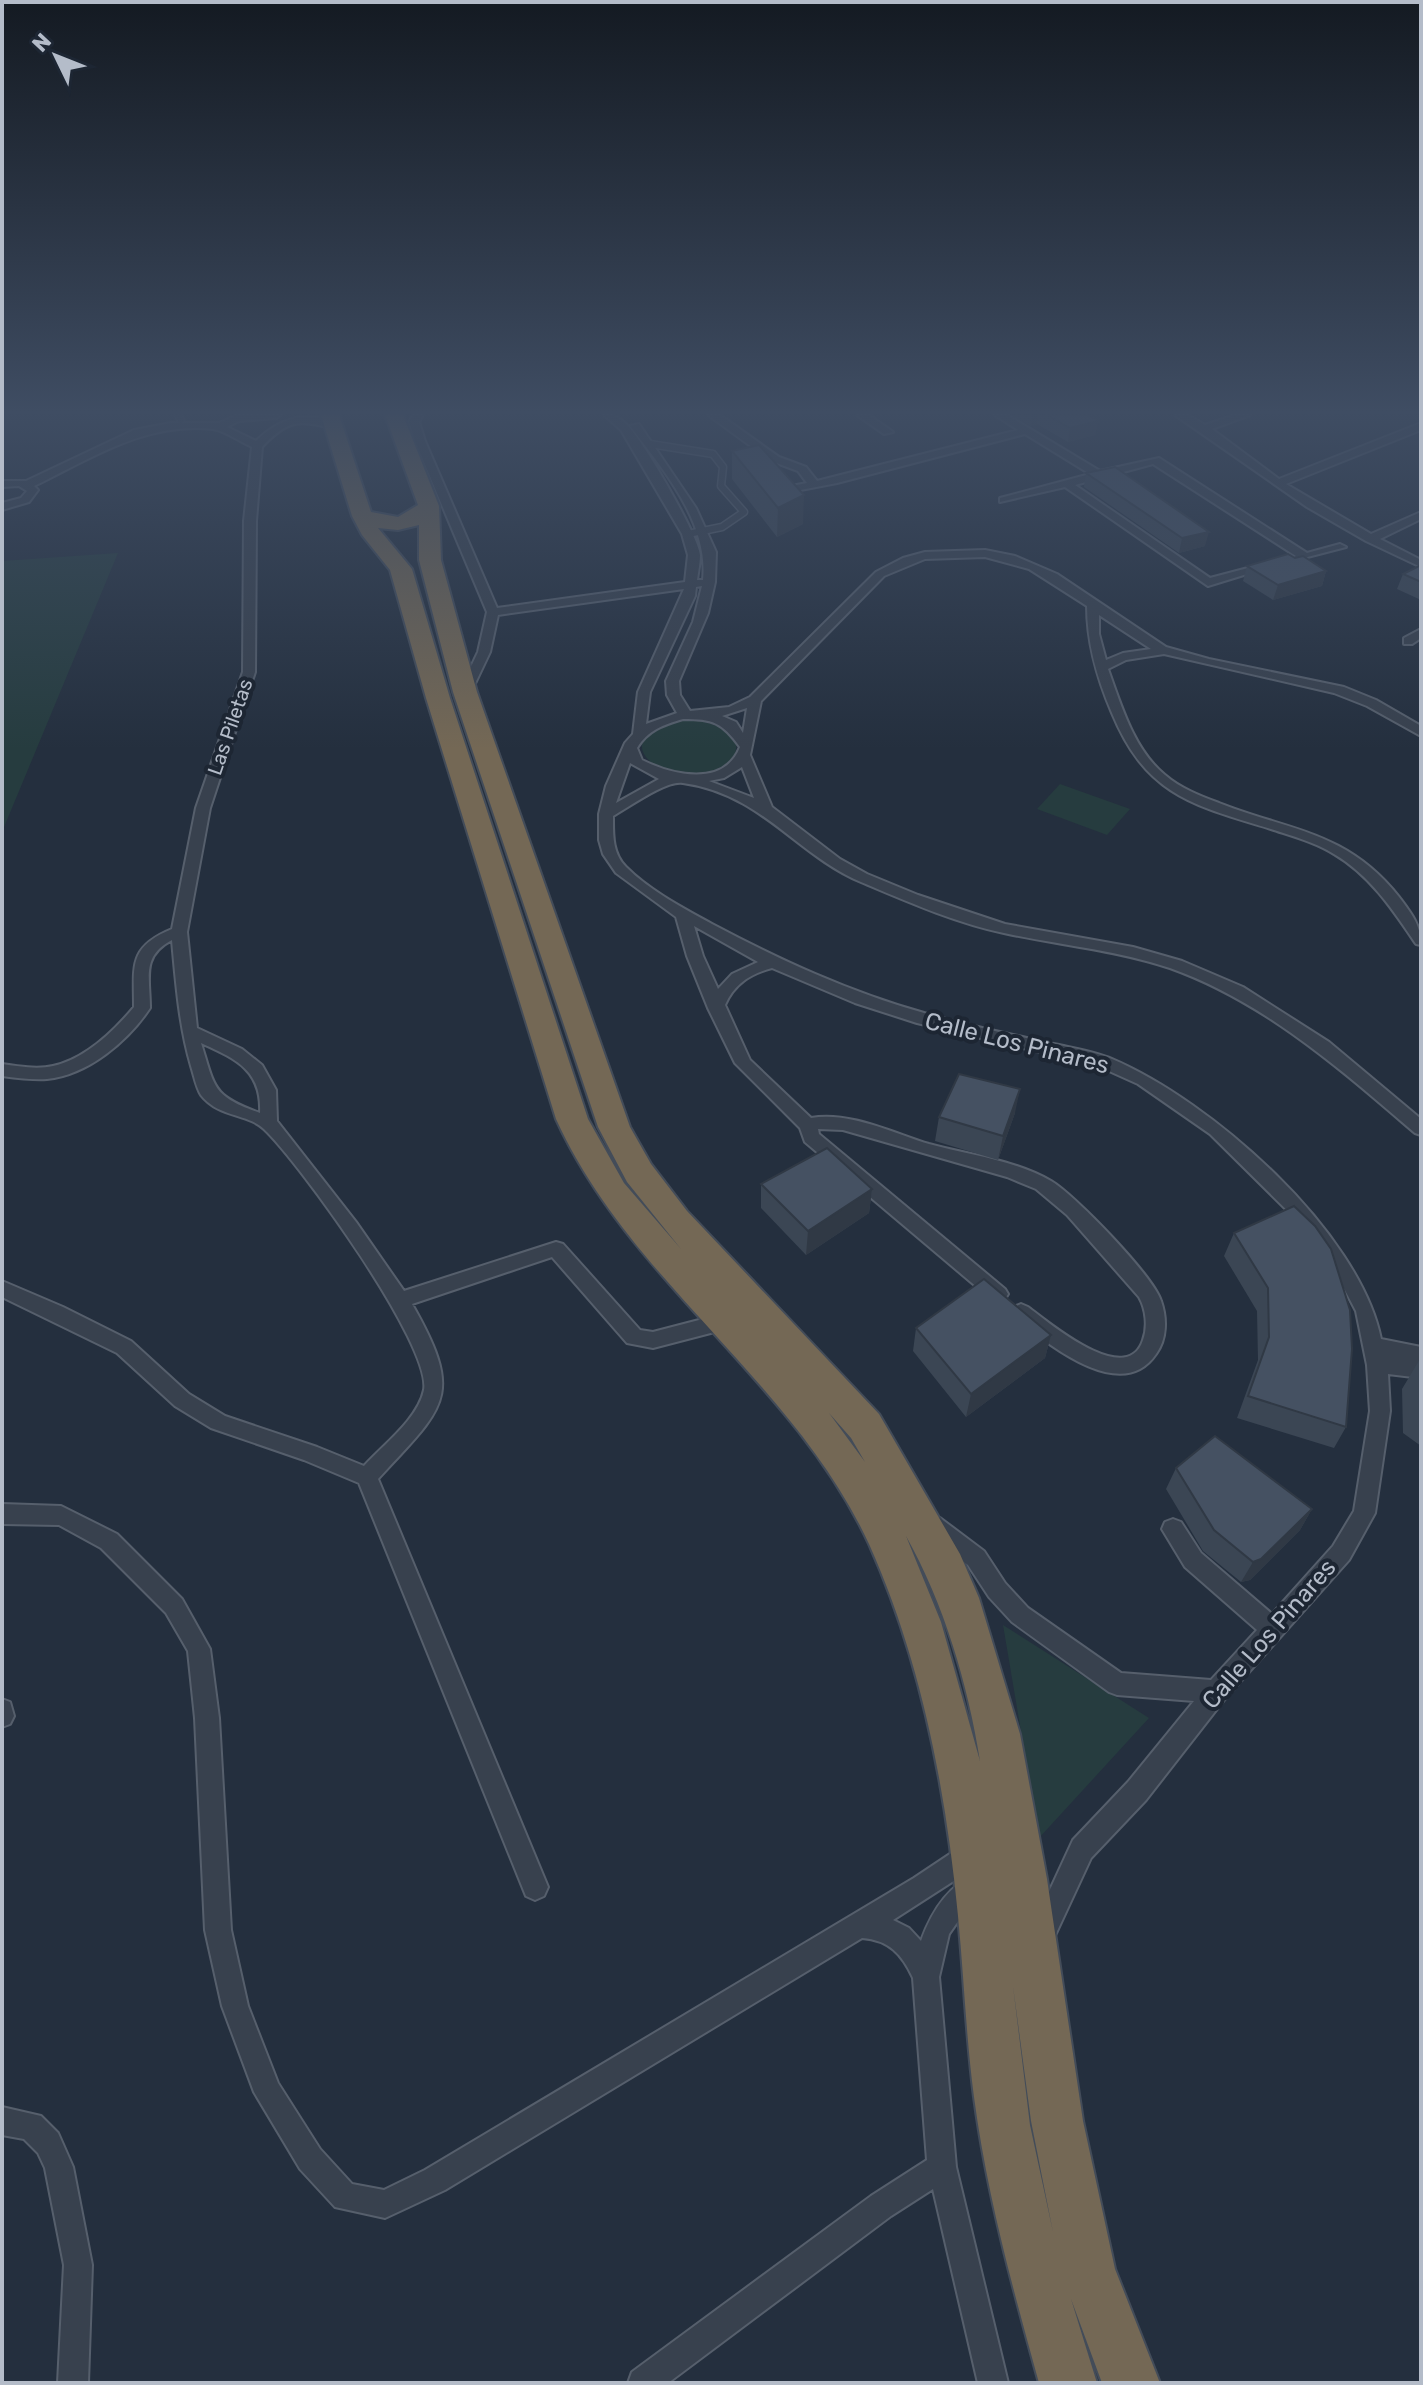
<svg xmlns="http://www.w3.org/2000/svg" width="1423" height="2385" font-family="Rubik,sans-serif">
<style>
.green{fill:#263c3f}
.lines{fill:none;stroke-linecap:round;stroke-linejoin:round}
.lane-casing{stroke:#565f6c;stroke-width:9}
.street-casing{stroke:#565f6c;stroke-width:4}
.highway-casing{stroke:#434c59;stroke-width:4}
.lane{stroke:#38414e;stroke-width:6}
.street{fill:#38414e;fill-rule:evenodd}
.highway{fill:#746855;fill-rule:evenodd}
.wall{fill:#3b4654}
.shaded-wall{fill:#303945}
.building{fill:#455162;stroke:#303945;stroke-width:2}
.labels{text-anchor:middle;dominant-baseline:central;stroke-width:8;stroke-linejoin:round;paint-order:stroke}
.far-street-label{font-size:20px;fill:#b4bcc9;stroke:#1d2633}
.street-label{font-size:24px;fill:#b4bcc9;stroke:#1d2633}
</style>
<rect width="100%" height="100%" fill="#242f3e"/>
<path class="green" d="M118 553 2 832V561Z
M682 720C706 720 720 724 737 741L735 757C684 806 587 739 682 720Z
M1060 784 1130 809 1107 835 1037 809Z
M1003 1625 1149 1718 1039 1838Z"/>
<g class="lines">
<g class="lane-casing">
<path id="lane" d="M178 415 181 420
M650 444 713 454 723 467 721 486 744 512 722 527 688 534"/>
</g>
<g class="street-casing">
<path id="street" d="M237 415H281L276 418 239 421 227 427 256 441C278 419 308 408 337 425L332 428C297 420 288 420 262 447L256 521 255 672 210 808 187 932 197 1028 242 1049 262 1065 276 1090 277 1121 356 1222 404 1291 556 1242 563 1244 640 1330 653 1332 726 1313 733 1315 736 1321 733 1327 726 1329 653 1348 627 1343 552 1257 412 1304C465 1397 445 1406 378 1479L548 1887 544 1896 535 1900 526 1896 359 1483 304 1460 211 1428 175 1406 117 1353 2 1297V1281L63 1307 131 1341 189 1394 225 1416 317 1447 364 1466C383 1445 418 1419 424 1390 432 1346 300 1163 264 1129 247 1113 219 1118 201 1095 196 1087 194 1075 191 1066 179 1025 176 983 172 940 141 956 150 978 150 1008 128 1041 88 1075 47 1079 32 1080 17 1078 2 1076V1064C18 1066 36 1070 53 1066 85 1059 114 1031 134 1007 134 966 128 947 172 929L196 808 243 672 244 521 252 447C240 442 226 431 213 429 147 421 90 459 34 486L38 490 29 502 2 510V503L21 498 27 491 19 486 2 487V481H26L134 430 171 423H219ZM201 1043C236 1059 262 1070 260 1113 212 1096 215 1088 201 1043Z
M413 415H423L419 422 425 441 497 608 685 582 688 555 682 534 621 430 604 415C614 415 618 417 626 424 642 438 698 535 700 555 700 563 698 572 697 580H703C709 523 663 469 630 426L639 424 696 508 716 552 715 582 708 613 679 681 680 695 690 711 729 707 750 697 876 572 903 558 925 552 985 550 1015 556 1057 574 1166 647 1209 659 1344 687 1376 700 1421 726V736L1367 706 1334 693 1164 654 1126 660 1108 669C1121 705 1134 750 1165 775 1180 788 1200 796 1219 803 1290 831 1347 831 1399 897 1411 913 1421 925 1421 945L1416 944C1393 910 1370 875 1334 854 1315 842 1292 836 1271 829 1192 805 1146 795 1112 713 1097 678 1087 644 1087 606L1029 569 985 557 925 559 884 576 761 701 750 755 772 807 840 859 867 874 918 895 1005 924 1133 947 1182 961 1243 987 1329 1042 1421 1119V1135L1415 1133C1340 1069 1265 1002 1170 968 1116 950 1059 945 1004 933 956 923 906 901 861 882 795 854 762 794 683 783 666 780 629 807 613 816 613 834 612 853 626 867 650 891 683 908 712 924 780 960 849 992 924 1013 968 1026 1014 1035 1059 1045 1077 1049 1096 1052 1112 1059 1211 1101 1359 1231 1381 1339L1421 1347V1378L1388 1374 1390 1411 1375 1513 1349 1560 1224 1700 1146 1800 1091 1858 1052 1942 1043 1946 1034 1942 1030 1933 1073 1840 1128 1782 1194 1701 1117 1695 1109 1692 1012 1622 989 1597 968 1565 924 1532 921 1525 924 1518 932 1515 940 1518 984 1551 1005 1583 1028 1608 1121 1673 1211 1680 1257 1630 1185 1567 1162 1529 1165 1522 1173 1519 1181 1522 1201 1553 1272 1614 1333 1546 1354 1511 1370 1411 1367 1365 1356 1311 1337 1275 1307 1230 1210 1134 1138 1084 1098 1066 917 1023 855 1003 772 968C750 974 734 984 725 1005L750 1060 811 1118C849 1111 893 1133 929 1144 969 1155 1015 1160 1051 1181 1075 1195 1153 1276 1161 1301 1167 1318 1167 1339 1156 1354 1121 1406 1046 1342 1014 1317L1011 1312 1014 1307 1021 1304 1028 1307C1048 1322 1127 1389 1143 1340 1148 1327 1146 1309 1139 1297L1067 1215 1036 1189 1007 1177 843 1130 818 1129 819 1134 1005 1289 1008 1294 1005 1299H991L805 1142 800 1128 735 1063 708 1008 687 956 676 917 616 873 603 854 599 840V814L606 786 625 743 633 734 638 692 684 589 498 615 490 652 471 692 460 695 459 692 478 652 487 612 415 441 409 422ZM702 586 693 622 666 681 667 695 677 713 646 724 650 692 695 596 696 587ZM1099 615 1151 649 1123 653 1106 660 1099 634ZM747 708 743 733 736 722 722 716ZM683 719C713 719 722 722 740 747 724 788 672 775 642 760L637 748C648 730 663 725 683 719ZM630 763 659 779 616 803ZM742 767 754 798 709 781 724 778ZM694 926 758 962 732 974 718 989 703 956Z
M708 415H720L779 457 806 467 817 481 1018 430 995 415H1007L1100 471 1159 458 1307 553 1340 544 1346 547 1292 561 1290 559 1296 556 1153 464 1075 485 1210 578 1267 563 1273 566 1208 586 1065 487 1000 502V498L1090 474 1025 434 837 483 785 493 781 492V488L807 483 798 471 771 461Z
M857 415H869L893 432 884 434Z
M1175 415H1188L1205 425 1235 415H1250L1212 429 1279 479 1421 423V430L1286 484 1371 534 1421 512V519L1380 539 1421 560V567L1366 541 1307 507Z
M1421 629V638L1412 644H1404V638Z
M2 1504 61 1506 117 1534 182 1599 210 1649 219 1718 231 1930 248 2006 278 2083 320 2149 352 2184 384 2190 425 2170 914 1878 962 1846 971 1843 980 1846 983 1855 980 1864 893 1920 909 1928 921 1941C931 1913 947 1886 976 1874L985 1878 989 1887 985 1896 963 1914 949 1934 939 1977 956 2167 1008 2383H978L933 2189 891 2216 668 2383H628L632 2372 871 2196 927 2160 913 1978C902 1954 889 1940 862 1938L445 2190 385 2218 335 2207 300 2169 254 2092 222 2006 205 1930 195 1718 188 1651 166 1613 101 1548 59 1525 2 1524Z
M2 1699 10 1702 14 1716 10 1724 2 1727Z
M2 2107 41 2116 58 2133 73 2167 92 2265 88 2383H58L64 2265 45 2168 38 2153 24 2139 2 2135Z"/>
</g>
<g class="highway-casing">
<path id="highway" d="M321 415H339L371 512 398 517 418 505 385 415H403L439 506 441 560 477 692 630 1127 651 1164 687 1211 879 1414 960 1554 979 1598 1020 1734 1047 1879 1083 2121 1115 2269 1160 2383H1102L1071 2299 1097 2383H1039C1013 2289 987 2195 974 2097 966 2037 964 1977 958 1916 946 1790 921 1660 869 1544 794 1381 630 1282 556 1119L426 698 390 570 362 535 352 516ZM419 525V560L453 692 598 1127 627 1182 681 1249 624 1183 588 1119 450 698 412 569 378 528 398 530ZM829 1413 851 1438 865 1462ZM906 1536C944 1604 968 1684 980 1761L941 1622ZM1013 1986 1031 2121 1053 2232 1030 2125Z"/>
</g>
<use href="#lane" class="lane"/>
<use href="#street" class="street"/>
<use href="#highway" class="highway"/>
</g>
<path class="wall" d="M1011 415H1088L1098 421 1095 435 1068 442 1037 424 1031 426Z
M732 451 803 524 777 537 732 479Z
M1086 473 1205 546 1179 553 1084 487Z
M1295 558 1326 571 1322 586 1273 600 1243 581 1247 566Z
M1421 565V600L1397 589 1403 574Z
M1015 1113 998 1160 935 1141 939 1117Z
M761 1184 872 1189 869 1213 806 1255 761 1208Z
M1294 1206 1346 1427 1334 1448 1237 1418 1258 1360 1257 1311 1224 1256 1234 1233Z
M916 1328 1051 1335 1045 1358 966 1417 913 1351Z
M1420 1359H1421V1446L1403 1433 1402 1389Z
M1176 1468 1312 1509 1300 1530 1250 1580 1241 1582 1203 1551 1166 1489Z"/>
<path class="shaded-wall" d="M1032 415H1038L1037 424 1031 426Z
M1098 421 1095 435 1068 442 1070 428Z
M804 495 803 524 777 537 778 508Z
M1209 532 1205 546 1179 553 1182 538Z
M1326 571 1322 586 1273 600 1278 585Z
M1020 1089 1015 1113 998 1160 1003 1136Z
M872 1189 869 1213 806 1255 808 1231Z
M1051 1335 1045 1358 966 1417 971 1394Z
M1312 1509 1300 1530 1250 1580 1241 1582 1253 1562Z"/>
<path class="building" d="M1047 415H1088L1098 421 1070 428Z
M759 445 804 495 778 508 732 451Z
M1115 467 1209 532 1182 538 1086 473Z
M1288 554 1295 558 1303 556 1326 571 1278 585 1247 566Z
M1421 565V582L1403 574Z
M959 1074 1020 1089 1003 1136 939 1117Z
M827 1148 872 1189 808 1231 761 1184Z
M1294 1206 1315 1226 1331 1249 1350 1310 1352 1349 1346 1427 1248 1396 1269 1337 1268 1288 1234 1233Z
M984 1279 1051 1335 971 1394 916 1328Z
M1215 1436 1312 1509 1261 1559 1253 1562 1214 1530 1176 1468Z"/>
<linearGradient id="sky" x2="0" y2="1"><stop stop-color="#141a22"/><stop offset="0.55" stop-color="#3f4d63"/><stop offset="1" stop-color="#3f4d63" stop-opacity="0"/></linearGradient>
<rect width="1423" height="749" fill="url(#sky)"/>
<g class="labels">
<g class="far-street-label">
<text transform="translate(230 727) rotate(-71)">Las Piletas</text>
</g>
<g class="street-label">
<text transform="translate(1017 1043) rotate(14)">Calle Los Pinares</text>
<text transform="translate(1269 1634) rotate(-49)">Calle Los Pinares</text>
</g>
</g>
<rect width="1423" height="2385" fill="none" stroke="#b4bcc9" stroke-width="8"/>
<g transform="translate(56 56) rotate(313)" stroke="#1d2633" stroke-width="6" paint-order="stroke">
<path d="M0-6L14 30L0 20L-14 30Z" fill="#b4bcc9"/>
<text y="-12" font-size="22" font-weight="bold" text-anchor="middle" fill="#b4bcc9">N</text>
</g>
</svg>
